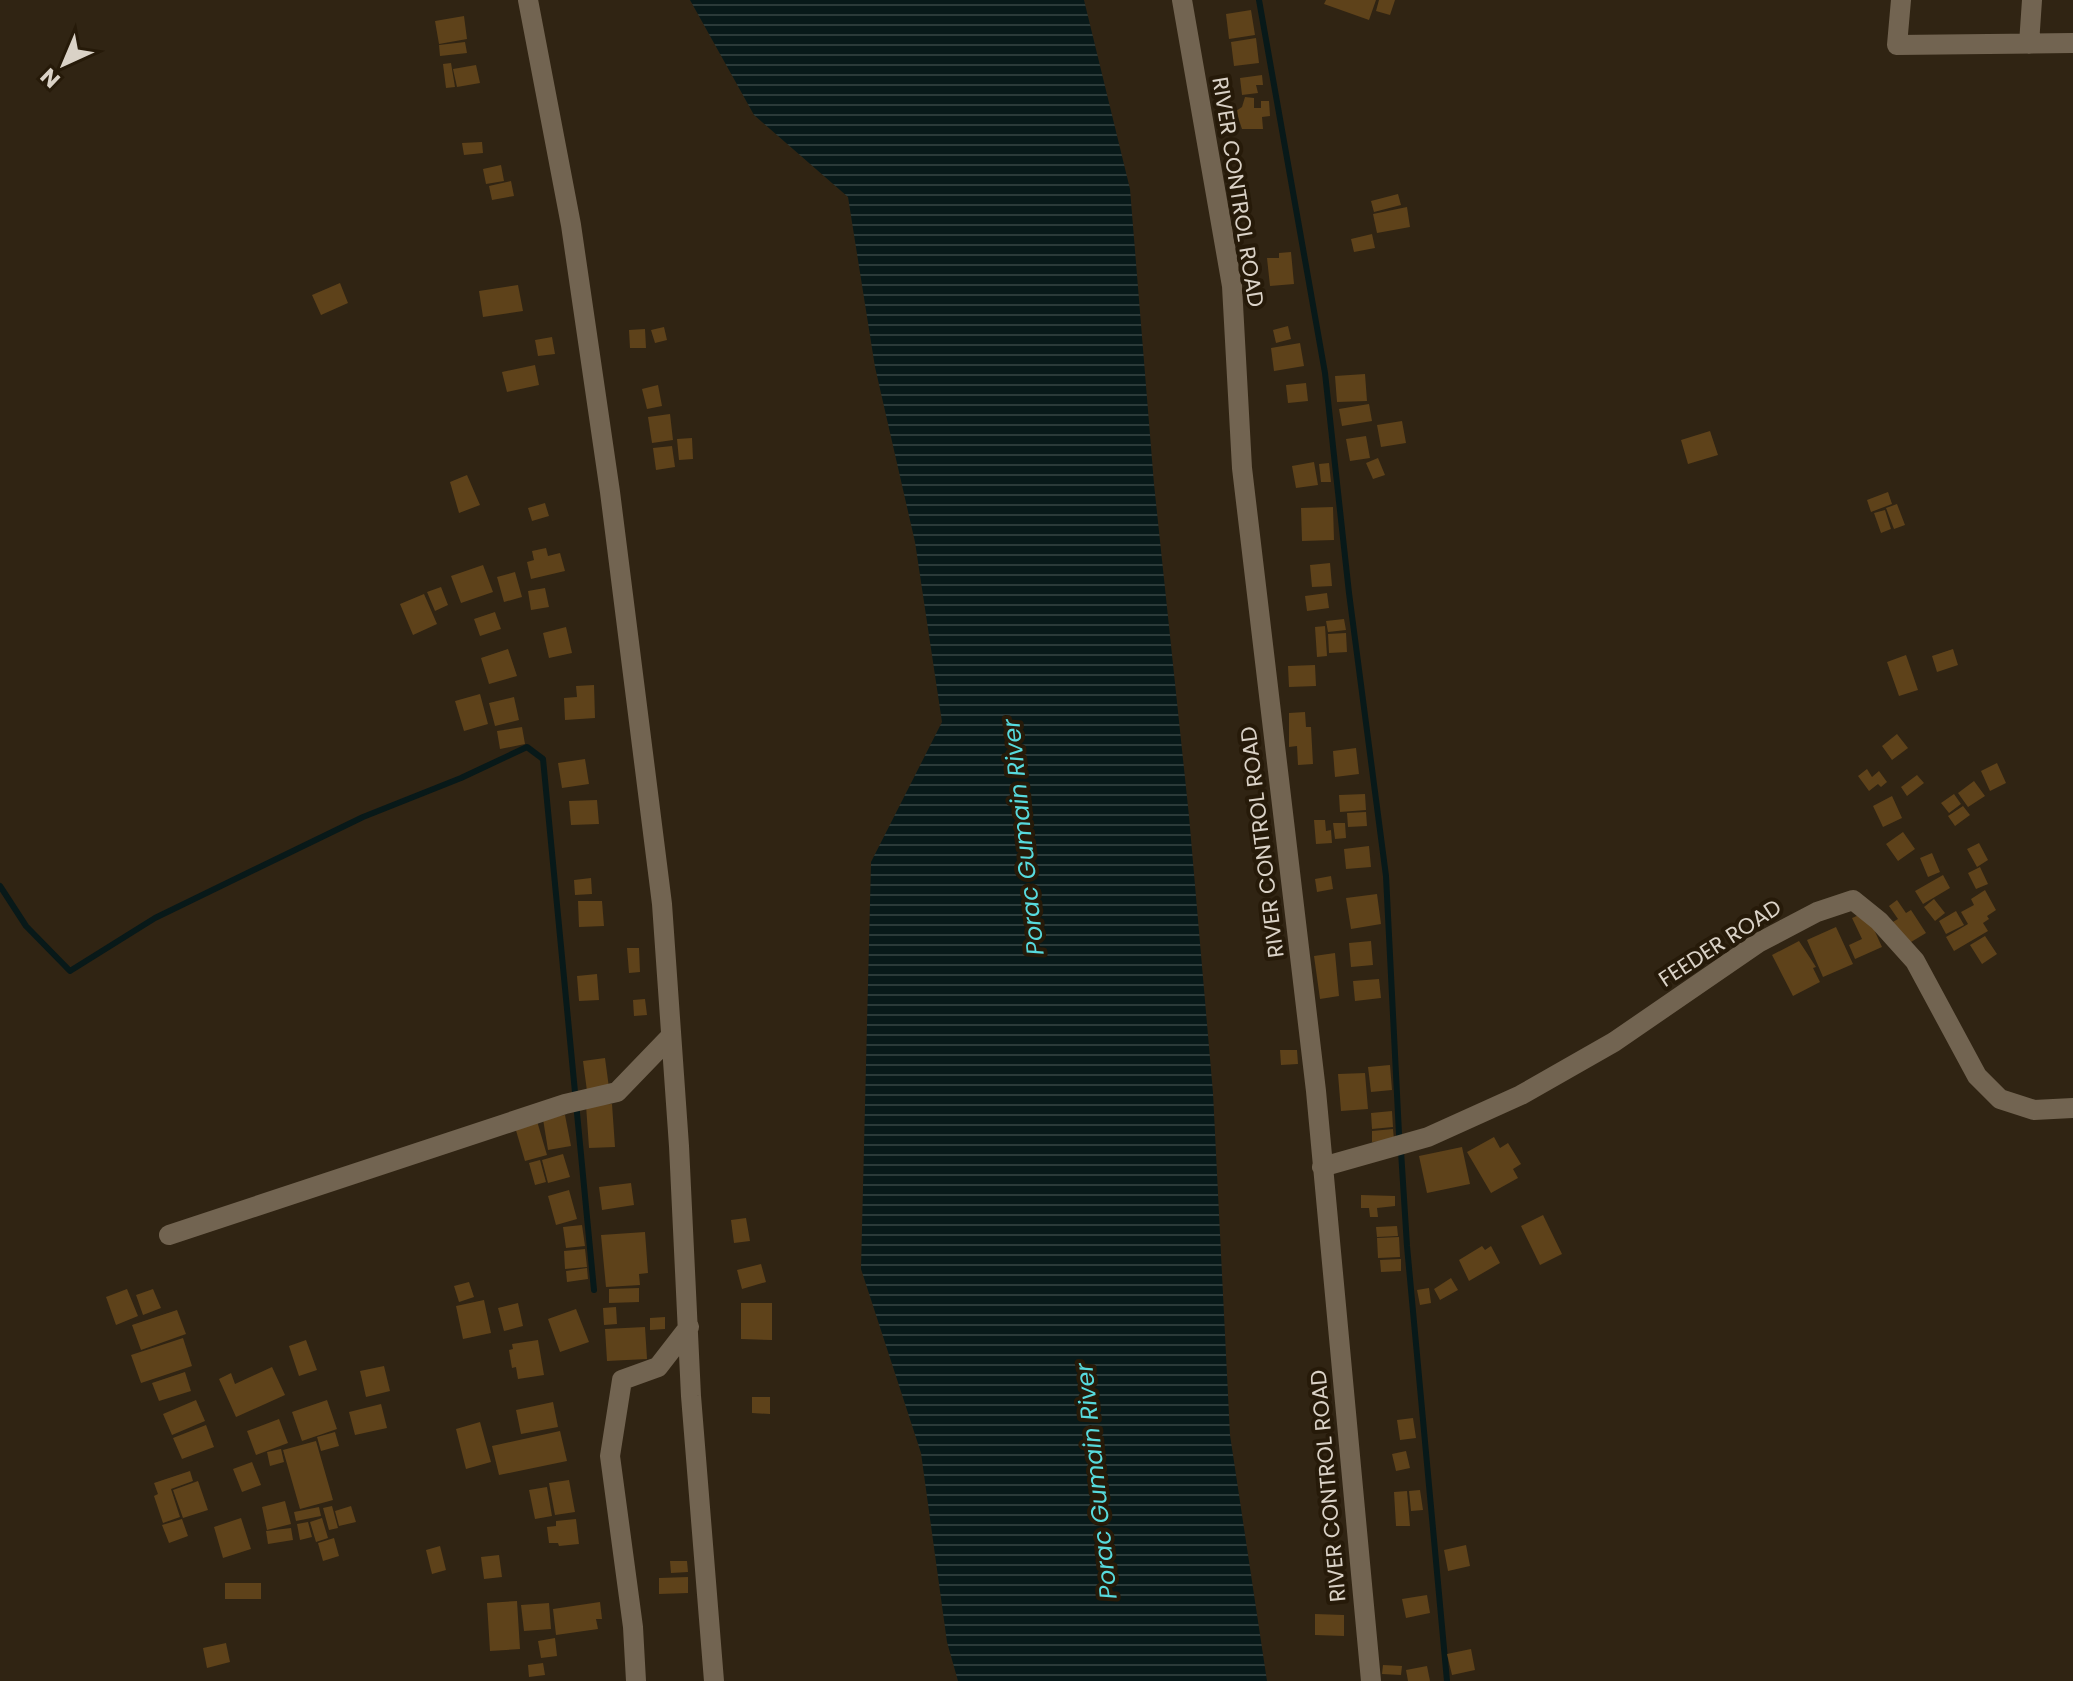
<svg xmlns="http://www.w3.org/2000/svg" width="2073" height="1681" font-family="Poppins,sans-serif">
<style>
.water{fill:url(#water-rules)}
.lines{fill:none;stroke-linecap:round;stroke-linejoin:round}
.stream{stroke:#081919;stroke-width:6}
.building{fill:#5e421a}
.street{stroke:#726451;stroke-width:20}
.labels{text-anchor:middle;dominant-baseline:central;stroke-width:8;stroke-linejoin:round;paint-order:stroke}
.street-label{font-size:22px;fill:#dad2c7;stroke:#261a09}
.water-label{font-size:24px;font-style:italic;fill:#57dadd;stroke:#261a09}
</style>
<defs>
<pattern id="water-rules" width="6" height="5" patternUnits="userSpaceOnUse" patternTransform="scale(2)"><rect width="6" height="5" fill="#081919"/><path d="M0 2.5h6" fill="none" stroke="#2b3a39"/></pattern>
</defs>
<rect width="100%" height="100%" fill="#302413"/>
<path class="water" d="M690 0H1084L1130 189 1154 484 1189 816 1213 1093 1230 1435 1267 1681H958L947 1642 921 1453 861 1269 871 862 942 722 915 542 875 367 848 197 754 115Z"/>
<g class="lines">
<path class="stream" d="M1259 0 1325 373 1349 593 1386 876 1399 1134
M0 886 26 926 70 971 155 918 363 817 461 778 527 747 543 759 594 1290
M1401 1151 1407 1246 1447 1681"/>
</g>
<path class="building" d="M1326 0H1376L1369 20 1324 4Z
M1379 0H1395L1390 15 1376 11Z
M1251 10 1255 35 1229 39 1226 14Z
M464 16 467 39 439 44 435 21Z
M1256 38 1259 63 1234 66 1231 42Z
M465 42 467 53 440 56 439 45Z
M451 63 455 87 446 88 443 64Z
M476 65 480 83 457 87 453 69Z
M1262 75 1263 85H1256L1258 93 1242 95 1240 78Z
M1245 97 1254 98V108H1261V101H1269L1270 116 1262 117 1263 129H1242L1236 111 1242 107Z
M482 142 483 153 464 155 462 143Z
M501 165 504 181 486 184 483 169Z
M511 181 514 196 492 200 489 186Z
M1398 194 1401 205 1374 212 1371 201Z
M1407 207 1410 227 1377 233 1373 214Z
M1372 234 1375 248 1354 252 1351 239Z
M1291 252 1294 284 1270 286 1267 258H1279V253Z
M340 283 348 303 321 315 312 295Z
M518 285 523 311 483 317 479 291Z
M1288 326 1291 339 1276 343 1273 330Z
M664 327 667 340 655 343 651 330Z
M645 329 646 348H630L629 330Z
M552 337 555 354 538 356 535 340Z
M1300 343 1304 366 1274 371 1271 348Z
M535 365 539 385 507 392 502 372Z
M1365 374 1367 401 1337 402 1335 376Z
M1306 383 1308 401 1288 403 1286 385Z
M658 385 662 406 647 409 642 389Z
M1369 404 1372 421 1342 426 1339 409Z
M670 414 673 440 652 443 648 417Z
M1402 421 1406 443 1381 447 1377 425Z
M1710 431 1718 455 1688 464 1681 440Z
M1366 436 1370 458 1350 461 1346 439Z
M692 438 693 459 679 460 677 439Z
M672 446 675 467 656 470 653 448Z
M1378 458 1385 475 1373 479 1366 463Z
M1314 462 1318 485 1296 488 1292 466Z
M1329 463 1331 482H1321L1319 464Z
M467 475 480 505 459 513 450 482Z
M1888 492 1892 504 1871 512 1867 500Z
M545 503 549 516 532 521 528 508Z
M1897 504 1905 525 1894 529 1886 508Z
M1333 507 1334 540 1302 541 1301 508Z
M1885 510 1891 529 1881 533 1874 513Z
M546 548 548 556 560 553 565 571 531 579 527 562 534 560 532 551Z
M1330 563 1332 586 1312 587 1310 565Z
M483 565 493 592 461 603 451 576Z
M515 572 522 597 504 602 497 577Z
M441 587 448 605 435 611 427 592Z
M545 588 549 607 531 610 528 591Z
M1327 593 1329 608 1307 611 1305 596Z
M424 594 437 624 413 635 400 604Z
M495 612 501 629 480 636 474 619Z
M1344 619 1346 630 1328 632 1326 621Z
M1325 626 1327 656 1317 657 1315 627Z
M566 627 572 653 549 658 543 633Z
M1346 633 1347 652 1329 653 1328 634Z
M508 649 517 676 489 684 481 658Z
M1953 649 1958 665 1937 672 1932 656Z
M1906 655 1918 690 1899 696 1887 662Z
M1315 665 1316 686 1289 687 1288 666Z
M594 685 595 718 565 720 564 698 577 697 576 686Z
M480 694 488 724 464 731 455 701Z
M514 697 519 720 495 726 489 703Z
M1305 712 1306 727H1311L1313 764 1298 765 1297 746 1289 747V713Z
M522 727 525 744 500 749 497 731Z
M1897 734 1908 748 1892 760 1882 746Z
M1356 748 1359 774 1335 777 1333 751Z
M585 759 589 784 562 788 558 763Z
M1997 763 2006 783 1990 791 1981 771Z
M1867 769 1872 777 1879 771 1887 782 1881 787 1878 784 1869 791 1858 776Z
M1917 775 1924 783 1907 796 1901 787Z
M1974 781 1985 796 1968 807 1958 793Z
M1365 794 1366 810 1340 812 1339 795Z
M1954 794 1961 804 1949 813 1941 803Z
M1892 796 1902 818 1883 827 1873 806Z
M597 800 599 824 571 825 569 801Z
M1963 806 1970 815 1955 826 1948 816Z
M1366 812 1367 826 1348 827 1347 813Z
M1314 820H1325L1326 831 1331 830 1332 843 1316 844Z
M1333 823H1345L1346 838 1335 839Z
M1903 832 1915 849 1898 861 1886 844Z
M1979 843 1988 860 1977 867 1967 849Z
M1369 846 1371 867 1346 869 1344 849Z
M1932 853 1940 872 1928 877 1920 858Z
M1980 867 1988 884 1976 889 1968 873Z
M1943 875 1950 888 1923 904 1915 891Z
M1331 876 1333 889 1317 892 1315 879Z
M591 878 592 894 575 895 574 880Z
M1985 890 1996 910 1987 916 1989 919 1983 923 1988 931 1954 951 1946 937 1968 924 1961 912 1974 905 1971 899Z
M1377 894 1381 924 1351 929 1346 898Z
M1934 899 1945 913 1935 921 1924 907Z
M1897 900 1906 913 1911 910 1926 933 1906 945 1891 923 1898 919 1889 906Z
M578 901H602L604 926 579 927Z
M1956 911 1964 925 1946 934 1939 921Z
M1866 912 1882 947 1855 959 1849 945 1862 939 1852 918Z
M1836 927 1853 964 1823 977 1807 940Z
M1985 936 1997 954 1982 964 1970 945Z
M1371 941 1373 965 1351 967 1349 943Z
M1799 941 1816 967 1813 968 1820 982 1793 996 1772 955Z
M627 948H639L640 972 629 973Z
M1335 953 1339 996 1320 999 1314 956Z
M597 974 599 1000 579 1001 577 976Z
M1379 979 1381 998 1355 1001 1353 981Z
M645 999 647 1015 634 1016 633 1000Z
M1280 1050H1297L1298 1064 1281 1065Z
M605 1058 609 1088 587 1091 583 1061Z
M1390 1065 1392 1090 1371 1092 1368 1067Z
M1365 1073 1368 1109 1341 1111 1338 1074Z
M612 1104 615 1147 589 1148 586 1105Z
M1392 1111 1393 1127 1372 1129 1371 1113Z
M565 1115 571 1146 548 1150 543 1119Z
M537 1121 547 1155 525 1161 515 1127Z
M1393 1129 1394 1140 1372 1142V1131Z
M1494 1137 1500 1148 1508 1143 1521 1164 1513 1169 1518 1178 1491 1193 1467 1152Z
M1462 1147 1470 1184 1427 1193 1419 1156Z
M563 1154 570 1177 548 1183 542 1160Z
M540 1160 546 1182 535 1185 529 1163Z
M631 1183 634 1205 602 1210 599 1187Z
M569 1190 577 1219 556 1225 548 1196Z
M1361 1195 1395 1196V1206L1377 1208 1378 1217H1370L1369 1208H1361Z
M1543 1215 1562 1254 1540 1265 1521 1226Z
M746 1218 750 1241 734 1243 731 1220Z
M582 1225 585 1246 566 1248 563 1227Z
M1397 1226 1398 1236 1377 1237 1376 1227Z
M645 1232 648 1273 639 1274 640 1285 606 1287 601 1235Z
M1399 1237 1400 1257 1378 1258 1377 1238Z
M1482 1246 1485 1250 1491 1246 1500 1263 1469 1281 1459 1260Z
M585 1249 587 1267 565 1269 564 1251Z
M1401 1259V1271L1381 1272 1380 1260Z
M761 1264 766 1282 742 1289 737 1270Z
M587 1268 588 1279 567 1282 566 1271Z
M1451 1278 1458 1290 1440 1300 1434 1289Z
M469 1282 474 1297 459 1302 454 1286Z
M639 1288V1302L609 1303V1289Z
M1429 1288 1431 1303 1420 1305 1417 1290Z
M127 1289 138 1316 116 1325 106 1297Z
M153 1289 161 1308 143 1315 136 1295Z
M484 1300 491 1333 463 1339 456 1306Z
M518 1303 523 1326 504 1331 498 1308Z
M741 1303H772V1340L741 1339Z
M616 1307 617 1324 604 1325 603 1308Z
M576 1309 589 1342 560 1352 548 1319Z
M177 1310 186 1334 141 1350 132 1325Z
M665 1317V1329L650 1330V1318Z
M645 1327 647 1359 607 1361 605 1329Z
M183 1338 192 1366 141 1383 131 1355Z
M306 1340 317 1370 299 1376 289 1346Z
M538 1340 544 1375 518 1379 516 1367 512 1368 509 1350 513 1349 512 1344Z
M384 1366 390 1391 366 1397 360 1371Z
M272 1367 285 1395 236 1417 219 1379 231 1373 235 1384Z
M185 1372 191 1391 159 1401 152 1383Z
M752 1397H770V1414L752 1413Z
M196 1400 205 1421 172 1435 163 1414Z
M327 1400 337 1429 302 1441 292 1412Z
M553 1402 558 1427 521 1434 516 1410Z
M381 1404 387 1428 355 1435 349 1412Z
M1413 1418 1416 1438 1400 1440 1397 1420Z
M279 1419 288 1443 256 1455 247 1431Z
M480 1422 491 1462 466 1469 456 1429Z
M206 1425 214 1447 182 1459 173 1438Z
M560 1431 567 1461 499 1475 492 1446Z
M335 1432 339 1446 321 1451 317 1437Z
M316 1441 333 1500 300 1509 283 1450Z
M281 1449 284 1462 270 1466 267 1452Z
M1406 1451 1410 1468 1396 1471 1392 1454Z
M252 1462 261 1485 242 1492 233 1469Z
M190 1471 193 1481 171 1489 180 1517 163 1523 154 1496 158 1494 154 1483Z
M569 1480 575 1512 555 1515 549 1483Z
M198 1481 208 1510 183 1518 173 1490Z
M547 1487 552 1516 535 1519 529 1490Z
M1420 1490 1423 1510 1411 1511 1409 1491Z
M1407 1491 1410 1526H1396L1394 1492Z
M285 1501 291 1524 267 1530 262 1507Z
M332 1506 338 1528 329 1530 323 1508Z
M351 1506 356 1522 339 1526 335 1511Z
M319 1507 321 1516 296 1521 294 1512Z
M241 1518 251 1549 223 1558 214 1527Z
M322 1518 328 1538 316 1542 310 1522Z
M182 1519 188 1536 169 1543 162 1525Z
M576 1519 579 1544 559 1546 558 1543H549L547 1527 556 1526V1521Z
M308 1522 312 1537 300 1540 297 1524Z
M291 1528 293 1540 268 1544 266 1531Z
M334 1538 339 1556 323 1561 318 1543Z
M1466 1545 1470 1566 1448 1571 1444 1550Z
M440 1546 446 1570 432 1574 426 1550Z
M499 1555 502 1577 484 1579 481 1557Z
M670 1561H687L688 1572 671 1573Z
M688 1577V1593L659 1594V1578Z
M225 1583H261V1599H225Z
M1427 1595 1430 1613 1406 1618 1402 1599Z
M517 1601 520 1649 490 1651 487 1603Z
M600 1602 602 1619H596L598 1629 556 1635 553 1609Z
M549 1603 551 1629 524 1631 521 1605Z
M1315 1614 1344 1615V1636L1315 1635Z
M555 1638 557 1656 541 1658 538 1641Z
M226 1643 230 1662 207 1668 203 1648Z
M1471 1649 1475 1670 1452 1675 1447 1654Z
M543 1663 545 1675 529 1677 528 1665Z
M1383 1665 1402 1666 1401 1675 1382 1674Z
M1427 1666 1430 1681H1408L1406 1670Z"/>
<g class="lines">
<path class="street" d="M528 0 571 225 610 492 662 904 679 1146 691 1396 714 1681
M1182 0 1232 286 1242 468 1316 1091 1371 1681
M1901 0 1897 45 2073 43
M2029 44 2032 0
M1322 1167 1428 1137 1521 1095 1614 1042 1758 943 1817 912 1853 900 1879 921 1915 961 1977 1076 2000 1099 2034 1110 2073 1108
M169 1235 565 1104 617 1092 671 1036
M636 1681 633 1627 610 1456 622 1380 658 1367 689 1327"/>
</g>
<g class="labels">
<g class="street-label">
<text transform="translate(1238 192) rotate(81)">RIVER CONTROL ROAD</text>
<text transform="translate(1262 842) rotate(-97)">RIVER CONTROL ROAD</text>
<text transform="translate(1720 943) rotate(-33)">FEEDER ROAD</text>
<text transform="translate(1328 1486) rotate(-95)">RIVER CONTROL ROAD</text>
</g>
<g class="water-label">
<text transform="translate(1023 837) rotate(-96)">Porac Gumain River</text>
<text transform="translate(1096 1481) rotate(-96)">Porac Gumain River</text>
</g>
</g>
<g transform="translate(64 64) rotate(224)" stroke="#261a09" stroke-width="6" paint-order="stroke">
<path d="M0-6L14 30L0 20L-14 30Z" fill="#dad2c7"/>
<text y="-12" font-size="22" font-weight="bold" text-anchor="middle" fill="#dad2c7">N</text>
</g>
</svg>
